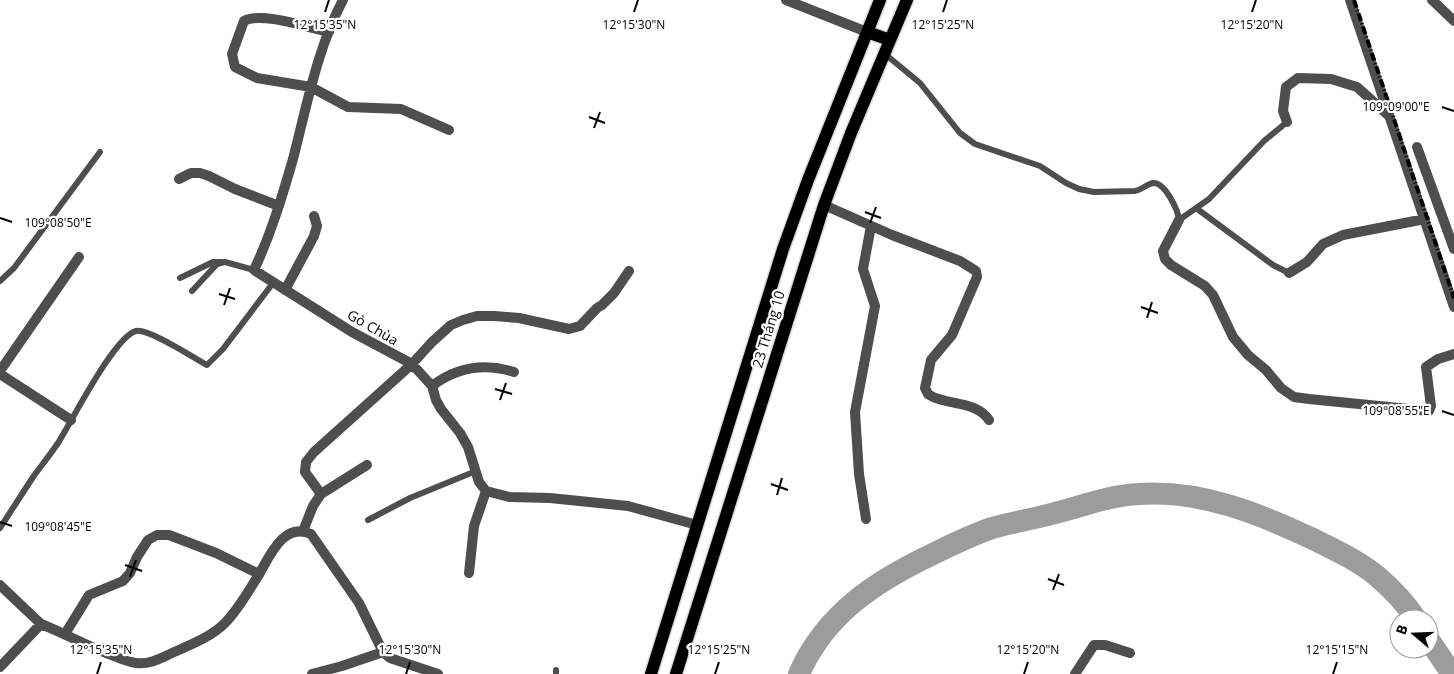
<svg xmlns="http://www.w3.org/2000/svg" width="1454" height="674" font-family="'Open Sans',sans-serif">
<style>
.lines{fill:none;stroke-linecap:round;stroke-linejoin:round}
.river{stroke:#9c9c9c;stroke-width:22}
.primary-casing{stroke:#dbdbdb;stroke-width:15}
.service{stroke:#4e4e4e;stroke-width:6}
.minor{stroke:#4e4e4e;stroke-width:10}
.primary{stroke:#000;stroke-width:12}
.rail{stroke:#000;stroke-width:4;stroke-dasharray:8 2.5 1 2.5;stroke-linecap:butt}
.ticks{fill:none;stroke:#000;stroke-width:2}
.labels{text-anchor:middle;dominant-baseline:central;stroke-width:4.5;stroke-linejoin:round;paint-order:stroke}
.street-label{font-size:14px;fill:#000;stroke:#fff}
.ticks-label{font-size:12px;text-anchor:middle;fill:#000;stroke:#fff;stroke-width:4.5;stroke-linejoin:round;paint-order:stroke}
</style>
<rect width="100%" height="100%" fill="#fff"/>
<g class="lines">
<path class="river" d="M1429 640 1452 674
M799 674C825 614 876 581 933 554 953 544 972 535 992 528 1013 522 1034 519 1055 513 1083 506 1111 495 1139 494 1201 490 1258 513 1313 539 1335 550 1359 561 1378 577 1392 589 1406 604 1416 619"/>
<g class="primary-casing">
<path id="primary" d="M867 32 890 40
M651 674 783 249 808 180 880 0
M676 674 824 205 851 133 907 0"/>
</g>
<path class="service" d="M885 54 920 83 960 133 975 144 1040 166 1066 183 1079 189 1094 192 1135 191C1141 190 1147 184 1153 183 1165 182 1178 210 1179 220L1209 199 1264 141 1287 122
M1196 208 1273 265 1289 273
M180 278 213 262H222
M0 281 14 268 100 152
M192 291 217 264 225 262 254 270
M368 520 410 498 476 471
M0 528C11 511 22 494 33 477 41 466 50 455 58 443 72 421 114 337 136 331 148 328 194 358 207 365L223 349 273 283
M556 674V670"/>
<path class="minor" d="M343 0C317 49 307 105 293 159 282 197 271 234 254 270L352 332 412 364 432 386 436 400 441 409 460 433 468 447 479 482 486 491 509 497 550 498 628 506 697 525
M786 0 867 32
M1350 0 1454 307
M1432 0 1454 21
M329 32C309 28 261 11 244 21L232 54 235 67 257 78 311 87 348 107 401 109 449 130
M1287 122 1283 111 1286 87 1298 78 1331 79 1357 87 1388 115
M1417 147 1454 249
M179 179 191 173H200L209 176 235 189 279 206
M824 205 892 235 960 261 976 271 977 277 952 335 931 360 925 388 928 394 933 397C952 405 977 402 989 420
M1179 220 1163 251 1165 259 1171 265 1205 286 1213 295 1233 337 1248 355 1266 370 1281 388 1294 397 1309 399 1429 411 1431 406 1426 367 1438 359 1454 354
M1289 273 1307 262 1323 244 1343 235 1425 219
M285 290 314 236 317 226 314 216
M0 371 79 257
M0 374 71 420
M432 386C457 367 485 363 514 372
M321 494 305 472 306 462 314 452 412 364 432 342 451 325 463 320 477 316H494L519 318 569 329 580 326 597 308 602 305 614 293 629 271
M866 519 859 474 855 412 875 306 863 269 871 226
M303 531 313 506 321 494 367 465
M469 573 474 526 486 491
M0 585 41 624 0 667
M41 624C66 634 89 647 114 656 121 659 129 662 136 663 149 665 161 658 172 653 190 645 211 637 225 623 238 610 248 592 258 576 269 558 283 521 311 534L359 603 383 652 390 658 438 674
M65 634 89 595 123 581 130 573 137 557 148 540 157 535H169L216 553 259 574
M312 674 342 666 383 652
M1075 674 1094 645H1105L1130 653"/>
<use href="#primary" class="primary"/>
<path class="rail" d="M1354 0 1454 298"/>
</g>
<path class="ticks" d="M325 12 329 0M634 12 638 0M943 12 947 0M1252 12 1256 0M1442 107 1454 111M589 117 605 123M594 128 600 112M865 212 881 218M0 218 12 222M870 223 876 207M219 294 235 299M224 305 230 288M1141 307 1158 313M1147 318 1152 302M495 389 512 394M500 400 506 383M1442 411 1454 415M771 484 788 490M777 495 782 478M0 522 12 526M125 565 142 571M130 577 136 560M1048 579 1064 585M1053 590 1059 574M97 674 101 662M406 674 410 662M715 674 719 662M1024 674 1028 662M1333 674 1337 662"/>
<g class="labels">
<g class="street-label">
<text transform="translate(373 327) rotate(30)">Gò Chùa</text>
<text transform="translate(768 329) rotate(-73)">23 Tháng 10</text>
</g>
</g>
<g class="ticks-label">
<text x="325" y="29">12°15'35"N</text>
<text x="634" y="29">12°15'30"N</text>
<text x="943" y="29">12°15'25"N</text>
<text x="1252" y="29">12°15'20"N</text>
<text x="1396" y="111">109°09'00"E</text>
<text x="58" y="227">109°08'50"E</text>
<text x="1396" y="415">109°08'55"E</text>
<text x="58" y="531">109°08'45"E</text>
<text x="101" y="654">12°15'35"N</text>
<text x="410" y="654">12°15'30"N</text>
<text x="719" y="654">12°15'25"N</text>
<text x="1028" y="654">12°15'20"N</text>
<text x="1337" y="654">12°15'15"N</text>
</g>
<g transform="translate(1414 634) rotate(289)"><circle r="24" fill="#ffffff" stroke="#999999"/>
<path d="M0-4L9 19L0 12L-9 19Z" fill="#000000"/>
<text y="-8" font-size="14" font-weight="bold" text-anchor="middle" fill="#000000">B</text>
</g>
</svg>
